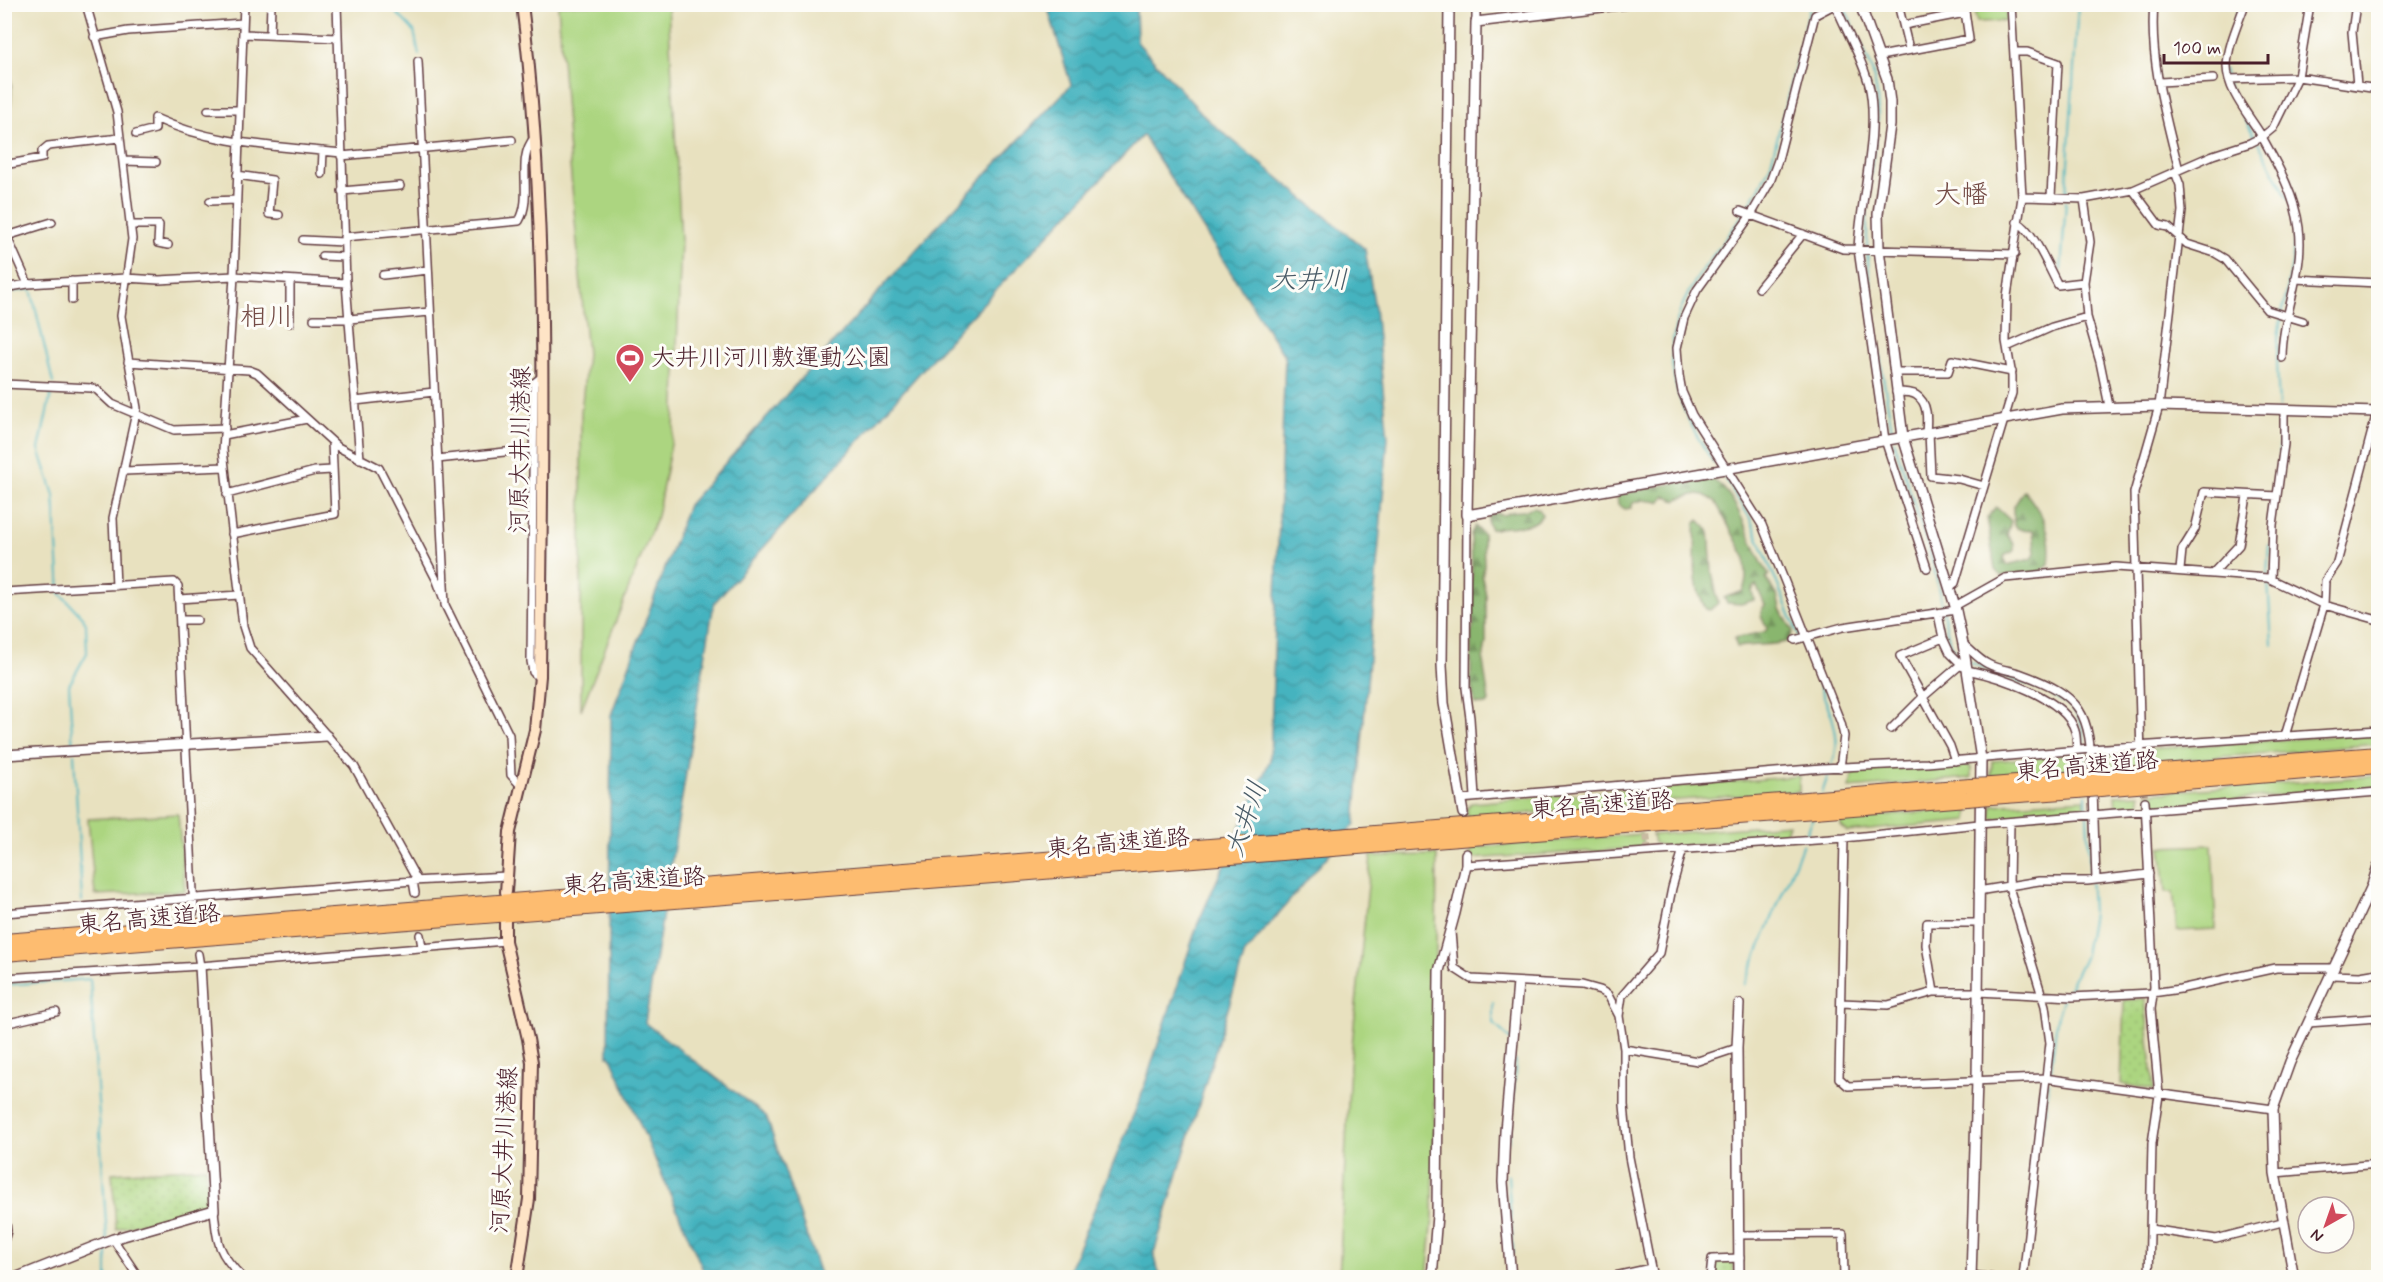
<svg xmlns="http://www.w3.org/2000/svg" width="2383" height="1282" font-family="Mynerve,'Klee One',sans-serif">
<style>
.grass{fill:#acd580;stroke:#7b7a56;stroke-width:1.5}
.forest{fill:url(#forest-firs);stroke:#6a6a4c;stroke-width:1.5}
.park{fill:url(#park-dots);stroke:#7b7a56;stroke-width:1.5}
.water{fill:url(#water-waves);stroke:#486975;stroke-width:1.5}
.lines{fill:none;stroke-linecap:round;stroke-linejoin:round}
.stream{stroke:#45b3bf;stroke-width:2}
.minor-tunnel{stroke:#c8baa1;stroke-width:7;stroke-dasharray:7 3.5;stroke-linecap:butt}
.minor-casing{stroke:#623c41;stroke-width:10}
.tertiary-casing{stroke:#623c41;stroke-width:12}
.secondary-casing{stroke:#623c41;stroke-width:14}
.motorway-casing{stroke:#623c41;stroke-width:16}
.minor{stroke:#fff;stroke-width:7}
.tertiary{stroke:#fff;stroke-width:9}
.secondary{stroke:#fee4c6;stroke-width:10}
.motorway{stroke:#fdbc70;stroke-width:14}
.motorway-bridge-casing{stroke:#623c41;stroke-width:16;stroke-linecap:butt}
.motorway-bridge{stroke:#fdbc70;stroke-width:14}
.labels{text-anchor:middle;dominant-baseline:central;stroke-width:6;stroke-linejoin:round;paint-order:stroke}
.poi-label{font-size:24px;fill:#4a1f2b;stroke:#fdfcf7;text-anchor:start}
.street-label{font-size:24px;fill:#4a1f2b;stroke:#fdfcf7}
.water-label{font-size:26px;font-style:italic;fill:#485a66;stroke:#fdfcf7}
.quarter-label{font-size:27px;fill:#744b46;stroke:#fdfcf7}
</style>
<defs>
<pattern id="forest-firs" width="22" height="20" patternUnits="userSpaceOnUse" patternTransform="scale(1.5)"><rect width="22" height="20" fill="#89b66e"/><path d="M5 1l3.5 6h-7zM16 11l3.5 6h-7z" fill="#72935b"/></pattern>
<pattern id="park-dots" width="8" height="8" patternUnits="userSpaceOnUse" patternTransform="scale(1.5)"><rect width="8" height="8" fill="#acd580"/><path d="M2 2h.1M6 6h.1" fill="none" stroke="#96b66f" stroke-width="1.8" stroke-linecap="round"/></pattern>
<pattern id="water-waves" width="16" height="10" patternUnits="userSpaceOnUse" patternTransform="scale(1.5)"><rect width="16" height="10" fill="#45b3bf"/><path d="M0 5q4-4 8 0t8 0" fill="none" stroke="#3c919b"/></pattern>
</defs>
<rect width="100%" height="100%" fill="#fdfcf7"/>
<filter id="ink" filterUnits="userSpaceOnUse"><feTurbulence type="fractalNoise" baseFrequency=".0167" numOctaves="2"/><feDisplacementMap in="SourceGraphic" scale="12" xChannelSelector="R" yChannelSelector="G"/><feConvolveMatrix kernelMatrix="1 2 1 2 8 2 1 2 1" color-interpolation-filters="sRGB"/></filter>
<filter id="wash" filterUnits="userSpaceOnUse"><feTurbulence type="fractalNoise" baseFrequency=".008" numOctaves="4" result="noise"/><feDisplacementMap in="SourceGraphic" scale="24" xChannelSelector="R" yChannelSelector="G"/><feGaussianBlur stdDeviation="1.35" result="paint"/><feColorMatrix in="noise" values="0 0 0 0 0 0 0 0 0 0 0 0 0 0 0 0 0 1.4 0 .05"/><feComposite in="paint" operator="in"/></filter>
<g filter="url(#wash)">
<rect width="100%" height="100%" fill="#e8e1bf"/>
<path class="grass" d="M558 5H668L681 240 674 429 657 516 581 710V413L587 354 569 154Z
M1972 5H2005L2007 21 1977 22Z
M2378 733V744L2145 763 2144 753 2148 749Z
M2132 751 2137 756 2138 765 2111 767V753Z
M2079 754 2080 769 1991 776 1992 761Z
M1964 764 1971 767V778L1849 788 1855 770Z
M1799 776V791L1652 802 1651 789Z
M2378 776V787L2154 807 2149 802 2148 793Z
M1635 789 1639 794 1640 803 1468 819 1467 809 1471 803Z
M2140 794V803L2137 808 2116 809 2115 795Z
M2084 799V812L1994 819 1991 817 1993 805Z
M1969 808 1968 821 1847 832 1841 826V819Z
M178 814 185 891 95 895 88 819Z
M1789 824 1784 837 1666 847 1654 843 1652 835Z
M1641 834 1643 845 1640 848 1471 859V848Z
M2212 845 2216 929 2177 931 2173 892H2166L2161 847Z
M1437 855 1433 1217 1427 1277 1339 1278 1350 1065 1371 856Z"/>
<path class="forest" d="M5 60C11 75 13 92 10 107L5 113Z
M1704 477C1739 483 1749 550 1769 574L1766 578 1777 595 1780 609 1793 631 1789 641C1776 646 1753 644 1737 647L1734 638 1764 632 1768 628C1762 619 1757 614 1765 605L1756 585 1752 591 1754 600 1741 604 1727 603 1724 598C1730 594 1736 595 1743 591L1746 579 1745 557 1715 501 1704 495 1698 494 1680 498 1676 501 1665 496 1660 502 1643 500 1633 503 1631 508 1625 509 1618 504 1617 495Z
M2024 490C2044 516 2053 532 2049 565L2039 572 2001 576 1995 570 1987 518 1996 507 2011 521 2007 535 2014 545V551L2004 556 2006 565 2032 559 2035 553 2033 530 2019 529 2014 526 2013 508Z
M1534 507 1539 509 1542 515C1532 531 1511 524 1495 529H1491L1488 524V516L1494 513 1504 515C1512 509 1518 513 1526 510 1529 509 1531 507 1534 507Z
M1699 520 1709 530 1712 572 1718 603 1710 610 1706 609C1690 584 1697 552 1695 524Z
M1475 526 1483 534 1484 566 1482 577 1486 595V642L1483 661 1489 702 1487 705 1475 704 1471 683V634C1478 618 1467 590 1472 575L1471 534Z"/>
<path class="park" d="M2145 999 2154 1090 2121 1084 2124 1000Z
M206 1167 208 1208 116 1229 112 1173Z
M1718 1259 1733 1260 1734 1277H1713V1265Z"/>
<path class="water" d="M1047 5H1136L1137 42 1208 120 1365 249 1375 308 1388 438 1355 824 1245 953 1154 1253 1160 1277H1066L1140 1099 1198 923 1270 760 1285 357 1143 135 958 330 714 603 645 1023 766 1116 821 1277H706L610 1055 608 1056 611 715 688 505 939 224 1071 85Z"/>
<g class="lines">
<path class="stream" d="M388 4 414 31 419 55
M1843 4 1872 69 1877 95 1878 116 1867 200V251L1876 335 1893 436
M2236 17 2240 4
M2224 69 2228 87 2255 137
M2258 142 2288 198
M2066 195 2078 4
M2061 270 2066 201
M4 293 31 289 53 383
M52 389 39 449 54 495 60 593 83 618 86 624 87 653 69 685 73 749
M2279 408C2278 381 2275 352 2280 325 2287 286 2299 251 2292 211
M2279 413 2280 453
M1894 441 1933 563 1950 644 1962 657
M1714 463C1668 396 1653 338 1704 268 1729 233 1755 203 1771 163L1811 4
M1725 478 1750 518 1831 714C1837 733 1839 746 1832 765
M2267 575 2269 545
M2268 581 2272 644
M1969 662 2048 692 2071 707 2078 716 2083 729 2085 771
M74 754 82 901
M1822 793 1830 770
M1805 838 1814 815
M4 985 90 979 107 1239
M1744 985 1803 844
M2066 994 2085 955 2092 913 2086 795
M1493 1003V1023L1511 1040
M2050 1076 2057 1019 2063 999
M2043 1130 2049 1082
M1509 1140 1516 1061
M1508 1175 1513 1253
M107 1278V1244"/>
</g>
</g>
<g filter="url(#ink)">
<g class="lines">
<path class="minor-tunnel" d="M2141 757 2145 801
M1645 784 1646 812
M1646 824 1648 851"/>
<g class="minor-casing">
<path id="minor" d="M86 4 117 112 132 239 121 316 137 408 113 518 116 586
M244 4 234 276 223 450 243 626 250 648 354 766 417 880
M337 4 346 283 360 459
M1835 4C1845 29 1863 60 1869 85 1880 132 1860 199 1858 249L1885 440 1927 568
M1836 4 1815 15 1778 160 1770 182 1751 215 1697 290 1684 318 1677 348 1679 375 1682 392 1692 415 1762 525 1783 577 1841 723 1844 736 1840 768
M1898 4 1909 49
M2154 4C2149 59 2166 118 2179 170
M2245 4C2238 24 2228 45 2227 66 2227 91 2249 115 2261 135 2277 164 2295 195 2299 228 2305 272 2282 314 2282 358
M2356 4 2352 32 2357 85
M4 6 10 4
M1476 22V4
M1904 25 1965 13
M243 34 338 38
M270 35 271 4
M94 37 128 31 243 23
M2014 52H2027L2058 63 2051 197
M1880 56 1969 39 1964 4
M418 61 445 605 509 735 511 775 521 786
M2229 79 2298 77 2378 89
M2160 82 2213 79
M208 110H239
M136 134 155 129V118C213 145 278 146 341 153
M341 156 512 140
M123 161 156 162
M4 165 42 158V151L48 146 120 138
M322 174 323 151
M237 175 272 180 269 214 279 215
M2133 190 2159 225 2168 227 2187 244 2215 253 2225 259 2267 310 2303 321
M342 191 400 186
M2022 197 2084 199 2133 190 2213 155 2250 143 2262 137 2273 128 2298 77 2310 4
M2084 199 2090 242 2084 282 2087 317 2100 362 2109 406
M210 201 236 200
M1740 211 1843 249 2015 254
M2017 222C2033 229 2049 269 2058 285L2084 282
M130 225H159L158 243 168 245
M4 230 28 284
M7 236 52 222
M344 237 519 221C534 196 515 160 534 138
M303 240 344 242
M322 256 345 257
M383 275 428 270
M2295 279 2378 283
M72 281V300
M4 288 28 284 126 278 159 280 234 276 346 283
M1759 288 1803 234
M314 319H349L430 312
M290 323V280
M2007 347 2052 327 2087 317
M128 362 249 370 257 373 338 447 379 468 437 581 443 597
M1894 372H1948L1952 360 2012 372
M4 384 92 388 97 390 112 404 174 430 225 428
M1896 392C1902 392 1912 392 1916 395 1929 403 1927 421 1926 433
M355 401 434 392
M1929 432 1931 476 1959 479 1984 486
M224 435 307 419
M437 459 533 449
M124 471 225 467
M227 494 315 471 332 470
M1467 515 1466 688 1470 718 1475 797
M232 534 335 514 332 442
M2180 570 2182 550 2195 529 2204 492 2277 496
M2213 573 2239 545 2247 496
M2271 579 2273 525 2284 444V409
M1950 587 1955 583 2012 393V376L2006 341 2007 296 2022 197 2011 4
M4 592 174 582 178 586 194 912
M179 599 239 595
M1955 606 2005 578 2116 567 2268 578 2324 605 2378 620
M1938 614 1943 638 1900 656 1950 746 1955 761
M180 620H197
M1943 638 1950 653 1964 667
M1795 640 1843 627 1956 610
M1963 644C1971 650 1979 660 1988 664 1997 669 2009 670 2019 673 2083 696 2090 712 2092 778
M1967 670C1997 676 2066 698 2075 731 2077 737 2076 744 2077 750
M540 679 533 672 531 661 534 383 543 376
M1891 729 1923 697 1959 666 1966 667
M2285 736 2324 605 2325 581 2337 563 2377 412 2378 284
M2141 757 2134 493 2159 406 2182 211 2180 185 2175 172
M2093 790 2096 880
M1460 799 1822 768 1927 763 2091 749 2378 730
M2145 801 2154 987 2151 1009 2159 1095 2152 1143 2149 1278
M2010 822 2009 887 2045 1006 2050 1043 2023 1278
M1844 838 1839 1078 1848 1086 2044 1078 2273 1109
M1466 865 1844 838 1979 824 2378 792
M413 881 415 893
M1978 891 2039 881H2087L2149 874
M4 913 413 881 507 876
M1451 932 1454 968 1471 979 1582 985 1600 990 1608 995 1619 1016
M420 935 422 947
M198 954 200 966
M2331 975 2360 976 2378 973
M4 978 200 966 505 941
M1934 992 1926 945 1927 923H1979
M1841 1003 1888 1005 1934 992H1978L2072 997 2152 993 2180 989 2276 968H2335
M2377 1018 2378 1037
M2308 1023 2378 1018
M4 1024 56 1012
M1624 1049 1698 1061 1737 1048
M2275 1173 2378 1164
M4 1208 7 1231 4 1241
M214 1210C217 1244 218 1253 243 1278
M2150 1229 2216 1239 2282 1222
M1739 1235 1843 1234 1844 1278
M113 1239 139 1278
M1971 1275 1994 1278
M1606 1278 1651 1268
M1653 1278 1629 1157 1624 1105V1049L1619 1016 1622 996 1659 953 1672 888 1683 849
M1710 1278 1712 1259 1740 1258"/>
</g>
<g class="tertiary-casing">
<path id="tertiary" d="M1449 4 1442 665 1444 703 1463 813
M1627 4 1476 22 1467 515 2062 409 2159 406 2378 412
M1860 4 1887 79 1890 102V125L1878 214 1879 249 1903 437 1955 606 1963 644 1981 759 1977 1080 1971 1278
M4 755 327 736
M1739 1004 1737 1048 1739 1278
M15 1278 113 1239 214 1210 200 966
M1432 1278 1437 1215 1439 971 1455 913 1466 865V854
M1511 1278 1503 1182 1505 1131 1518 983
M2294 1278 2275 1173 2273 1109 2290 1062 2371 888 2378 866"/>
</g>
<g class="secondary-casing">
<path id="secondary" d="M506 892 510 832 535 730 540 676C542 452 550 227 522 4
M505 919V941L528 1039 532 1062 529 1199 517 1278"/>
</g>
<g class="motorway-casing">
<path id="motorway" d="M2111 775 2378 754
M1991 785 2077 778
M2112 788 2378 766
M1991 797 2077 791
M4 941 1970 786
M4 954 1967 799"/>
</g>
<use href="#minor" class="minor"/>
<use href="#tertiary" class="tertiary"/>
<use href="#secondary" class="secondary"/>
<use href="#motorway" class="motorway"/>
<g class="motorway-bridge-casing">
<path id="motorway-bridge" d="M2077 778 2111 775
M1970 786 1991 785
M2077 791 2112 788
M1967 799 1991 797"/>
</g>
<use href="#motorway-bridge" class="motorway-bridge"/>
</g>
</g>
<defs>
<g id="stadium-pin" transform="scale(1.5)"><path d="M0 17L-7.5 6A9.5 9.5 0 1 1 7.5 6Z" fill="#d1495b" stroke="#fdfcf7"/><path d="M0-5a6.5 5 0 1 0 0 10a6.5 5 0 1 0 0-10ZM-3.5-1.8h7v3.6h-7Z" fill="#fff"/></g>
</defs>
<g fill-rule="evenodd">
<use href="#stadium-pin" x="630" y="358"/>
</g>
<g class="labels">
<g class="poi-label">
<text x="651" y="358">大井川河川敷運動公園</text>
</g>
<g class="street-label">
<text transform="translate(521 450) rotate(-89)">河原大井川港線</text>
<text transform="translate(2087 767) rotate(-5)">東名高速道路</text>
<text transform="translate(1602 806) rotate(-4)">東名高速道路</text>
<text transform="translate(1118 844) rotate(-5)">東名高速道路</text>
<text transform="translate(634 882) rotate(-4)">東名高速道路</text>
<text transform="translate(149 920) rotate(-5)">東名高速道路</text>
<text transform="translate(505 1150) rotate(-87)">河原大井川港線</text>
</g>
<g class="water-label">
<text x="1309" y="281">大井川</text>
<text transform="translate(1247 819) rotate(-71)">大井川</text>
</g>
<g class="quarter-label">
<text x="1961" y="195">大幡</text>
<text x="267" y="317">相川</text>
</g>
</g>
<rect width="2383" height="1282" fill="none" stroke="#fdfcf7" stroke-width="24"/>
<g transform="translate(2326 1225) rotate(220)"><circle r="28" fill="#fdfcf7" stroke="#b5a4a5" stroke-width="1.5"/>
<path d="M0-4.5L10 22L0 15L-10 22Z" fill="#d1495b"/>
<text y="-9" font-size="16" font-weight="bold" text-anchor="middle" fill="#4a1f2b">N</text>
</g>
<path d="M2164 54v9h104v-9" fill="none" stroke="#4a1f2b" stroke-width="3"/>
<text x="2173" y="54" font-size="18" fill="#4a1f2b" stroke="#fdfcf7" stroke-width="4.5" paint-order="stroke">100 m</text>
</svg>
